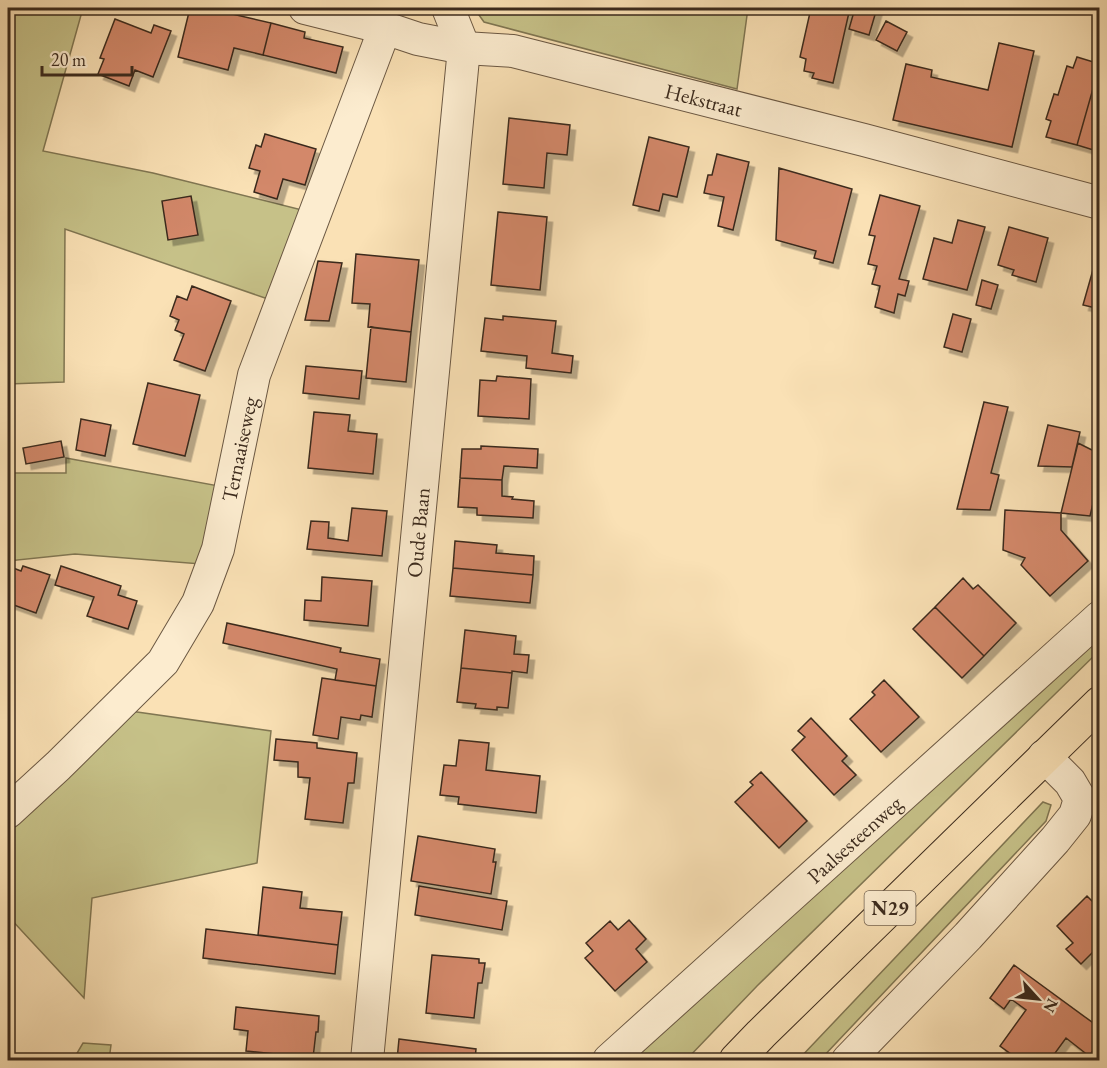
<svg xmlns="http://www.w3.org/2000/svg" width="1107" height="1068" font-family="'EB Garamond',serif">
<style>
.green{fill:#c6c188;stroke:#807652;stroke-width:1.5}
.building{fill:#d3886a;stroke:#3b2a1d;stroke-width:1.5;filter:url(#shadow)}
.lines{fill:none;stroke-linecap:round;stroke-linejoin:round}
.minor-casing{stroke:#6b5843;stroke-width:34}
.primary-casing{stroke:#3b2a1d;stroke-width:35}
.minor{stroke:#fceccf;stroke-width:32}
.primary{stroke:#fae1b5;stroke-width:33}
.labels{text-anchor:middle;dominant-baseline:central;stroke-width:4.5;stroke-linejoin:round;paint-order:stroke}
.shield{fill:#fceccf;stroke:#756452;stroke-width:1.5}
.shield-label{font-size:20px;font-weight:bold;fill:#3b2a1d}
.street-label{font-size:21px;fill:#3b2a1d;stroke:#fceccf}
</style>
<defs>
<filter id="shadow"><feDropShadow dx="5.5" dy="5.5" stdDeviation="0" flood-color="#0004"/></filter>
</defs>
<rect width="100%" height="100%" fill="#fae1b5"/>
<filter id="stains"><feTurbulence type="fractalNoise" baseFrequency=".00333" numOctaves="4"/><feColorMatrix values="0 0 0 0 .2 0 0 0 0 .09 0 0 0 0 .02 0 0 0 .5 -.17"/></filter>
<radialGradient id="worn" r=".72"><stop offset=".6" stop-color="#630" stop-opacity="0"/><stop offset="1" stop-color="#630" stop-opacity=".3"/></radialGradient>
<path class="green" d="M8 8H83L43 151 153 173 302 210 268 299 65 229 64 382 8 384Z
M474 8H748L737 89 484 22Z
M66 458 219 486 201 564 75 554 8 561V473H66Z
M1099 631V651L757 986 686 1060H626Z
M130 711 271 731 257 863 92 898 84 998 8 916V830Z
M1043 802 1051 805 1046 821 820 1060H798Z
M83 1043 111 1045 109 1060H73Z"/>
<path class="building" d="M190 8H206L271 23 263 55 234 48 228 70 178 57Z
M811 8H850L833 83 812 78 814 73 804 71 806 59 800 57Z
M855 8H877L869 35 849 29Z
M115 19 151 33 154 25 171 31 153 77 135 70 129 86 98 74 104 59 100 58Z
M886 21 907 32 897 51 876 40Z
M271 23 305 32 304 38 343 47 336 73 263 55Z
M999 43 1034 51 1012 147 893 120 906 64 932 70 931 77 988 90Z
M1077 57 1100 64 1077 145 1046 137 1051 121 1046 119 1054 94 1058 95 1067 66 1073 68Z
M1100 64V152L1077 145Z
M509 118 570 125 567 155 547 153 544 188 503 184Z
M265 134 316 149 305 185 283 179 277 199 254 192 260 171 249 168 256 145 261 147Z
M649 137 689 147 677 197 663 194 659 211 633 205Z
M717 154 749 162 733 230 718 226 724 197 704 193 708 175H712Z
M779 168 852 189 833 263 814 258 816 251 776 240Z
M880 195 920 206 899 279 909 281 905 296 898 294 894 313 875 307 880 286 872 284 877 266 868 264 875 236 869 235Z
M191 196 198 235 168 240 162 201Z
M498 212 547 217 540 290 491 285Z
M958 220 985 227 967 290 923 279 934 238 952 243Z
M1009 227 1048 238 1036 282 1012 275 1014 270 998 265Z
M1100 245V309L1083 305Z
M356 254 419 260 411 332 368 327 370 304 352 303Z
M318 261 342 263 329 321 305 320Z
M982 280 998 285 991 309 976 305Z
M192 286 231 301 205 371 174 360 184 334 175 330 179 320 170 316 177 296 187 300Z
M953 314 971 319 962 352 944 347Z
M503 316 556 321 552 353 573 356 571 373 526 368 527 356 481 351 485 318 503 320Z
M371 327 411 332 406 382 366 378Z
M306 366 362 371 359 399 303 393Z
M497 376 531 379 529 419 478 416 480 380 496 381Z
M148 383 200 395 185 456 133 444Z
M984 402 1008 407 991 473 999 475 990 510 957 509Z
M314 412 350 415 348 431 377 434 373 474 308 468Z
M81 419 111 425 105 456 76 450Z
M1048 425 1080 432 1072 467 1038 466Z
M61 441 64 457 26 464 23 448Z
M1078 443 1100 454V474L1090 516 1061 513Z
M481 446 538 449 537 468 504 466 502 480 460 478 462 449H481Z
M460 478 502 480V496L513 497 512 499 534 501 533 518 477 515V508L458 507Z
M352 508 387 511 382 556 307 549 311 521 329 522 328 538 348 541Z
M1005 510 1061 513V530L1088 561 1050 596 1021 565 1025 558 1003 550Z
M455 541 497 545 496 553 534 556 533 575 453 568Z
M8 566 21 571 23 566 50 575 36 613 8 603Z
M61 566 121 586 118 595 137 601 128 629 87 616 94 597 55 585Z
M453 568 533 575 530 603 450 596Z
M322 577 372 581 368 626 304 620 305 600 321 601Z
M963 578 973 589 978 585 1016 623 984 656 935 607Z
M935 607 984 656 962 678 913 629Z
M227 623 341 648 340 652 380 659 376 686 335 680 337 669 223 643Z
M465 630 516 636 514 654 529 655 527 673 512 671V673L461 668Z
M461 668 512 673 508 708 497 707V710L475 708 476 704 457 702Z
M322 678 376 686 372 717 361 715 360 720 341 717 338 739 313 735Z
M884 680 919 717 881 752 850 719 875 695 872 692Z
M811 718 847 756 842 761 856 775 834 795 792 750 805 737 798 731Z
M276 739 317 743V748L357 753 354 783H348L343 823 305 819 310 778 298 777V762L274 760Z
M459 740 489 743 486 770 540 776 536 813 458 804 459 797 440 795 444 765 456 766Z
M761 772 807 821 779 848 735 802 753 785 750 782Z
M418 836 495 849 493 862H496L491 894 411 881Z
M419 886 507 901 502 930 415 915Z
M263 887 302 892 300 908 342 912 338 945 258 935Z
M1087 896 1100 909V945L1081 964 1066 949 1073 943 1057 926Z
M629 920 646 939 636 949 647 962 615 991 585 958 593 951 586 943 610 921 618 930Z
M206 929 338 945 335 974 203 958Z
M432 955 479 959V963H485L482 983H478L474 1018 426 1013Z
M1014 965 1100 1028V1042L1089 1056 1066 1038 1050 1060H1019L1000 1046 1026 1010 1011 999 1004 1009 990 998Z
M236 1007 319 1016 318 1032H316L313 1058 246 1051 248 1031 234 1029Z
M399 1039 476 1049 475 1060H397Z"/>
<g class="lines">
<g class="minor-casing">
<g id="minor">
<path id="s1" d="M305 8 385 28 418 39 464 48 513 51 864 140 1100 203"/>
<path id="s2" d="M8 812 58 766 163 662 198 603 218 549 254 375 385 28"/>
<path id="s3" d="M367 1060 464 48 448 8"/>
<path id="s4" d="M609 1060 1100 617"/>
<path d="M848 1060 968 936 1055 840 1075 815 1080 799 1070 782 1044 756"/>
</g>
</g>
<g class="primary-casing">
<path id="primary" d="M736 1060 761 1034 1100 703"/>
</g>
<use href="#minor" class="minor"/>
<use href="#primary" class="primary"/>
</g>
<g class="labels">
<rect class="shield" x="864.5" y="891" width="51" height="34" rx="4.5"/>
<g class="shield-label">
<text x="890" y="908">N29</text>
</g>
<g class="street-label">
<text stroke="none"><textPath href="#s1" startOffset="410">Hekstraat</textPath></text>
<text stroke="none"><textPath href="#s2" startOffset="444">Ternaaiseweg</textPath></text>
<text stroke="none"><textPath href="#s3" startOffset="530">Oude Baan</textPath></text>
<text stroke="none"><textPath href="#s4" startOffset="330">Paalsesteenweg</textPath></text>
</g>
</g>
<rect width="1107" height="1068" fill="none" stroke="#fae1b5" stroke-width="30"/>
<rect x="9" y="9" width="1089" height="1050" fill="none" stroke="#3b2a1d" stroke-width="3"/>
<rect x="15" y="15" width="1077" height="1038" fill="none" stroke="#3b2a1d" stroke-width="1.5"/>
<g transform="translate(1038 999) rotate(117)" stroke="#fceccf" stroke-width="4.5" paint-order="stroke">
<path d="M0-4.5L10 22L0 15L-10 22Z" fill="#3b2a1d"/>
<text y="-9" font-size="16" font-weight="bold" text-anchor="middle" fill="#3b2a1d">N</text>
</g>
<path d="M42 66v9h90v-9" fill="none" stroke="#3b2a1d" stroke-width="3"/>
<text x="51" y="66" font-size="18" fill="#3b2a1d" stroke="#fceccf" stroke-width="4.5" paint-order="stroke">20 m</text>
<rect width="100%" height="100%" filter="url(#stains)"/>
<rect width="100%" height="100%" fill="url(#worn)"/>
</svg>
